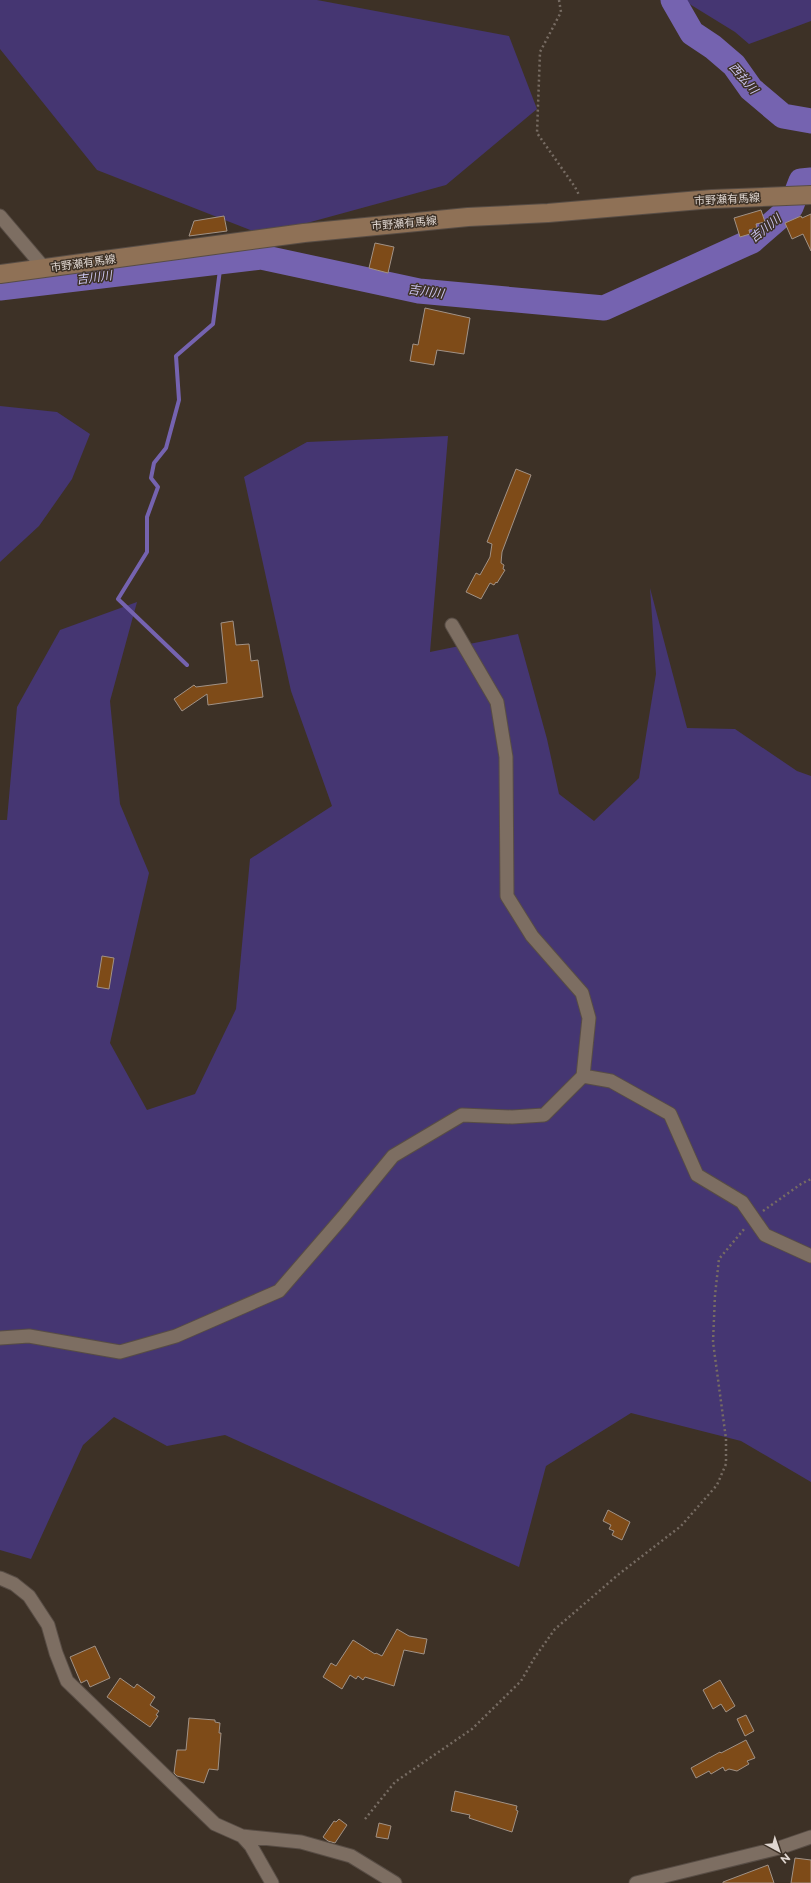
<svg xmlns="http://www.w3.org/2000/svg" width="811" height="1883" font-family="Montserrat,'Noto Sans JP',sans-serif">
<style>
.green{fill:#453672}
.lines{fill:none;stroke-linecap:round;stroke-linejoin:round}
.stream{stroke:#7563b0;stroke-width:4}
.river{stroke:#7563b0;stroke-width:25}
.building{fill:#7e4b18;stroke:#a19286}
.street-casing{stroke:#584d45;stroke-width:15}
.secondary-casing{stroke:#584d45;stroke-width:20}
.path{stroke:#776c63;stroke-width:2.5;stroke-dasharray:2 3;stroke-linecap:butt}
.street{stroke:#7d6e62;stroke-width:13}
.secondary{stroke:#8f7156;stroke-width:18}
.labels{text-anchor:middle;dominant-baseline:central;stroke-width:3;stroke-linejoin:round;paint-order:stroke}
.street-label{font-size:11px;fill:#dfd6d0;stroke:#3d3126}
.water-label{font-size:12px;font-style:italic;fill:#cbc4ef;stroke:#3d3126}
</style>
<rect width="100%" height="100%" fill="#3d3126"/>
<path class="green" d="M0 0H317L509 36 537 109 446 185 263 235 97 170 0 49Z
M683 0H811V21L749 44 735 32Z
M0 406 57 412 90 434 72 479 39 526 0 562Z
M448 436 430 652 518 634 547 739 559 794 594 821 639 778 656 674 650 588 687 728 735 729 797 771 811 776V1482L741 1441 631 1413 546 1466 519 1567 225 1435 167 1446 114 1417 83 1445 31 1559 0 1550V820H7L17 707 60 630 137 602 110 701 120 804 149 873 110 1043 147 1110 195 1094 236 1009 250 859 332 806 291 691 244 477 307 442Z"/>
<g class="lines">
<path class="stream" d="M187 665 118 599 147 552V517L158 487 151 478 154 463 166 448 179 400 176 356 213 324 221 262"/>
<path class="river" d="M673 0 692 33 713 47 734 65 751 89 783 116 811 121
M0 288 261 257 419 291 604 308 752 241 791 207 801 181 811 180"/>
</g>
<path class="building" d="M761 210 765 222 756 224 757 228 749 230 750 234 740 237 734 218Z
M811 214V251L803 234 792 239 785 223 801 216 802 218Z
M224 216 227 231 189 236 194 221Z
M375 243 394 247 388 273 369 268Z
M425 308 470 318 464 354 437 350 434 365 410 361 413 344 418 345Z
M516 469 531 475 502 552 501 563 504 565 503 569 505 570 497 583 496 582 494 585 490 583 481 599 466 592 476 573 480 575 490 557 492 544 487 542Z
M233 621 236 645 249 644 251 661 258 660 263 697 208 705 207 694 182 711 174 699 194 685 196 687 227 683 221 623Z
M102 956 114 958 109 989 97 987Z
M608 1510 630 1522 622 1540 612 1535 614 1531 609 1529 611 1525 603 1521Z
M397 1629 409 1636 427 1639 424 1654 404 1650 394 1686 365 1677 363 1680 358 1676 356 1679 350 1675 342 1689 323 1677 331 1663 336 1666 353 1640 375 1654 376 1653 382 1656Z
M95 1646 110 1678 90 1687 87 1680 81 1683 70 1657Z
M120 1678 134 1688 137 1684 155 1697 150 1705 159 1711 156 1715 158 1716 150 1727 107 1697Z
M720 1680 735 1706 726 1712 721 1704 713 1709 703 1690Z
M746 1715 754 1731 745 1736 737 1719Z
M189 1718 215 1720V1722L220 1723 219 1733H221L218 1770 209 1769 204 1783 177 1776 174 1773 177 1750H186Z
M746 1740 755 1758 747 1761 749 1764 737 1771 729 1769 725 1771 723 1767 711 1774 709 1771 696 1778 691 1768 720 1752 721 1753Z
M455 1791 517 1806 516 1810 518 1811 512 1832 469 1818 470 1815 451 1811Z
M339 1819 347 1825 335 1843 328 1841 323 1837 334 1821 336 1822Z
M379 1823 391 1826 388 1839 376 1837Z
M795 1858 811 1860V1883H791Z
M768 1865 774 1883H723V1882Z"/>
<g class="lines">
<g class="street-casing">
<path id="street" d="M0 216 45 269
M583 1076 611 1081 670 1114 697 1175 742 1202 765 1235 811 1256
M0 1338 29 1336 120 1352 176 1336 279 1291 343 1217 393 1156 462 1115 512 1117 544 1115 583 1076 589 1018 582 993 532 936 507 896 506 757 497 702 452 625
M0 1578 14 1584 29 1596 48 1625 56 1653 67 1681 215 1824 242 1836 301 1842 351 1856 395 1883
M242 1836 251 1846 272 1883
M636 1883 779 1848 811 1837"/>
</g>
<g class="secondary-casing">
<path id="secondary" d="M0 274 304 233 468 217 548 213 712 199 811 195"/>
</g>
<path class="path" d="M559 0 561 12 540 52 537 133 575 187 579 195
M763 1211 801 1184 811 1179
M365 1819 395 1782 472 1729 521 1681 535 1657 555 1629 619 1574 681 1526 717 1485 726 1464V1439L713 1342 715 1295 719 1259 745 1228"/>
<use href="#street" class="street"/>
<use href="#secondary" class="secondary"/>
</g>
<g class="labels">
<g class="street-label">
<text transform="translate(727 199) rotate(-3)">市野瀬有馬線</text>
<text transform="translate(404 223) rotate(-5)">市野瀬有馬線</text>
<text transform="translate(83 263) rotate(-8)">市野瀬有馬線</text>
</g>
<g class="water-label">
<text transform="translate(744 78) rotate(49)">西払川</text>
<text transform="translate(765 228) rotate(-39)">吉川川</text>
<text transform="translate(94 277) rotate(-7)">吉川川</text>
<text transform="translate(426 291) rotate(8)">吉川川</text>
</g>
</g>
<g transform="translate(779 1851) rotate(140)" stroke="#3d3126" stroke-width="3" paint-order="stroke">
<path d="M0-3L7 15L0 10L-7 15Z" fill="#dfd6d0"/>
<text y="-6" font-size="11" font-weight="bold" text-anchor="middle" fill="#dfd6d0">N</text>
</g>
</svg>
